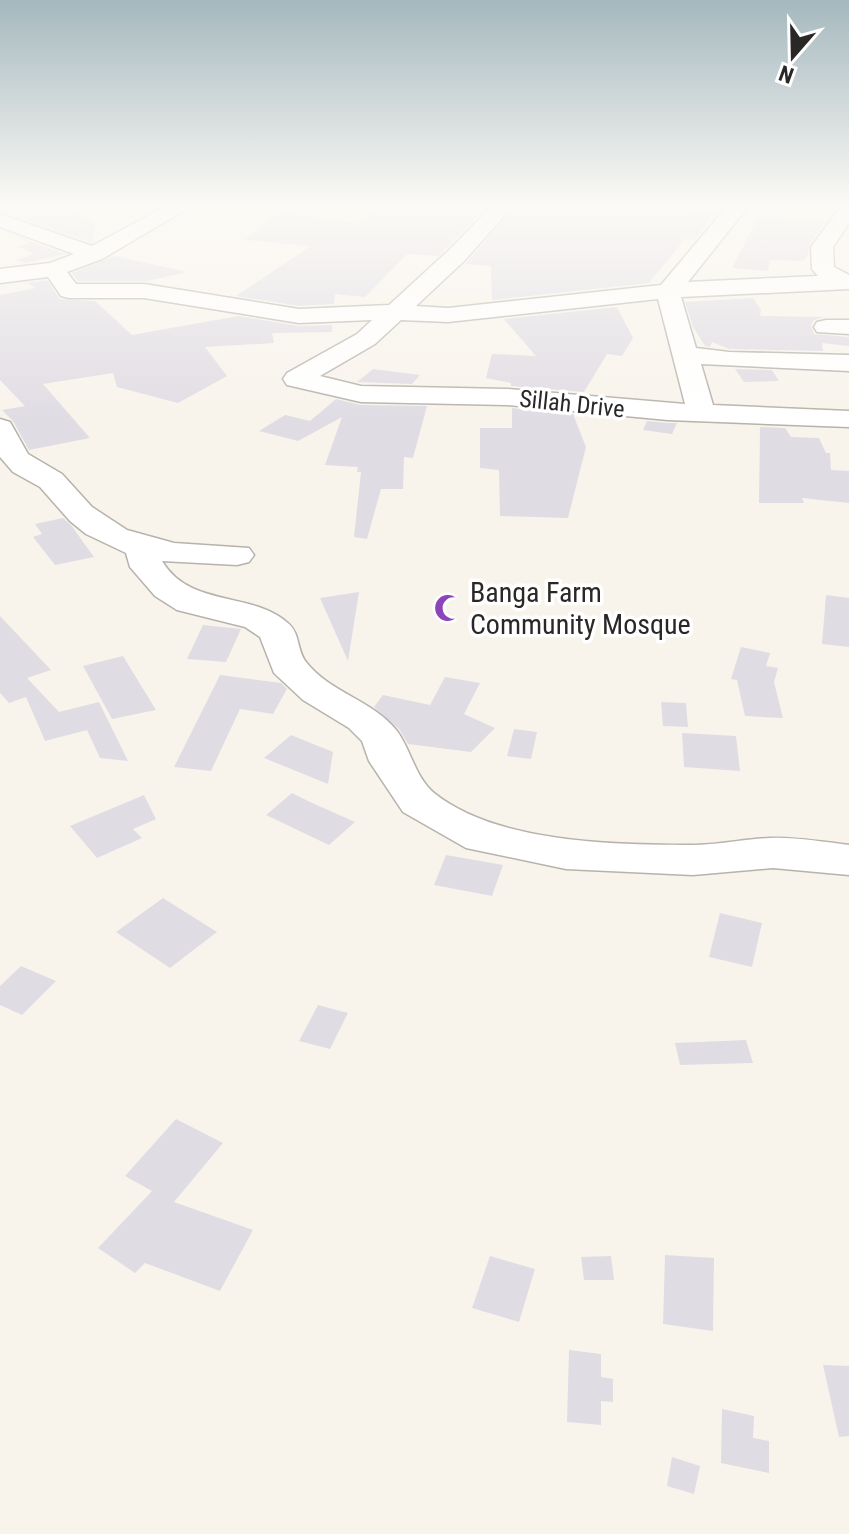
<svg xmlns="http://www.w3.org/2000/svg" width="849" height="1534" font-family="'Roboto Condensed',sans-serif">
<style>
.building{fill:#e0dce4}
.lines{fill:none;stroke-linecap:round;stroke-linejoin:round}
.minor-casing{stroke:#b7b2ab;stroke-width:3}
.minor{fill:#fff;fill-rule:evenodd}
.labels{text-anchor:middle;dominant-baseline:central;stroke-width:7;stroke-linejoin:round;paint-order:stroke}
.far-street-label{font-size:24px;fill:#2a2826;stroke:#fff}
.poi-label{font-size:28px;fill:#2a2826;stroke:#fff;text-anchor:start}
</style>
<rect width="100%" height="100%" fill="#f8f4ec"/>
<path class="building" d="M0 204H66L95 224 92 243 0 211Z
M382 204H490L438 256 407 254 365 297 335 294 334 304 299 306 236 296 311 246 245 240 278 211 357 223Z
M518 204H660L714 212 695 240 685 239 649 283 492 300 491 266 465 264Z
M759 216 785 218 826 221 809 245 808 254 804 261 770 260 768 271 732 268Z
M15 236 65 254 26 263 16 260 34 254 16 246 30 243Z
M114 256 187 272 147 281H78L72 273Z
M47 280 60 299 95 301 132 335 238 316 299 326 332 325V332L272 333 274 343 205 347 227 376 178 403 117 387 113 373 43 384 90 438 29 450 13 421 2 410 25 406 0 380V295L36 288 27 283Z
M753 298 761 310 760 316 825 317 814 320 811 325 814 334 849 337V346L822 343 823 351 729 349 712 342 710 347 705 346 693 327 685 302Z
M617 307 633 338 622 356 607 354 584 392 511 386V383L486 378 492 354 536 356 504 319Z
M373 369 420 375 412 384 357 382Z
M735 369 772 370 779 381 744 382Z
M336 399 361 405 427 406 413 458 404 457 403 489H381L367 539 354 537 361 472H357L358 467 325 465 342 417 298 441 259 431 285 415 310 421Z
M512 408 573 414 586 447 568 518 500 516 499 470 480 468V428H512Z
M647 421 668 423H677L672 434 643 430Z
M760 427 785 428 791 437 819 438 826 453H830L831 470 849 471V503L802 498 804 503H759Z
M63 518 71 525 94 557 55 565 33 537 42 534 35 524Z
M359 592 348 661 320 598Z
M826 595 849 598V647L822 644Z
M0 616 51 670 27 678 59 712 99 702 128 761 100 758 87 730 45 741 26 697 9 703 0 693Z
M203 625 241 629 226 662 187 659Z
M741 647 770 653 766 666 778 668 774 682 783 718 745 716 737 680 731 679Z
M123 656 156 710 112 719 83 666Z
M220 675 281 683 287 689 273 714 240 709 211 771 174 767Z
M445 677 480 683 464 714 495 728 471 752 408 744 399 729 374 707 383 695 430 705Z
M661 702 686 703 688 727 663 726Z
M514 729 537 732 531 759 507 756Z
M682 733 736 736 740 771 684 767Z
M291 735 333 752 328 784 264 758Z
M292 793 310 802 355 822 329 845 266 815Z
M144 795 156 819 133 829 142 838 97 858 70 826Z
M446 855 503 865 492 896 434 885Z
M163 898 217 932 170 968 116 932Z
M720 913 762 923 752 967 709 957Z
M21 966 56 981 22 1015 0 1005V986Z
M318 1005 348 1013 330 1049 299 1041Z
M746 1040 753 1063 680 1065 675 1043Z
M176 1119 223 1143 174 1202 253 1230 220 1291 145 1263 135 1273 98 1248 152 1191 125 1176Z
M665 1255 714 1258 713 1331 663 1324Z
M490 1256 535 1269 519 1322 472 1308Z
M611 1256 614 1280H584L581 1257Z
M569 1350 601 1354V1377L613 1379V1402L601 1401V1425L567 1422Z
M823 1365 849 1366V1436L839 1437Z
M722 1409 754 1416 753 1438 769 1441V1473L721 1463Z
M672 1457 700 1466 694 1494 667 1486Z"/>
<g class="lines">
<g class="minor-casing">
<path id="minor" d="M170 204H195L102 259 67 272 76 284H144L299 309 389 305 448 251 494 204H515L464 261 416 306 448 308 661 285 729 204H750L688 282 818 276 812 269 811 247 842 205 849 204V223L833 247 834 267 849 275V289L681 297 696 348 729 352 849 355V371L701 364 713 405 849 411V427L668 420 507 405 361 402 287 385 283 379 287 373 357 334 372 320 299 323 144 298H69L61 296 48 277 0 283V269L50 263 74 254 0 227V214L92 246ZM658 299 685 404 507 389 361 386 320 376 375 344 401 320 448 322Z
M826 320H849V334L817 332 814 327 817 322Z
M0 419 10 422 28 454 62 474 92 507 127 530 174 543 249 548 254 555 249 562 237 565 162 561C191 609 252 590 289 624 300 634 297 651 306 662 330 693 373 700 397 731 411 750 415 777 434 793 496 843 615 845 692 845 718 845 744 839 770 838 796 837 823 842 849 845V875L773 868 693 875 566 869 466 848 403 812 369 761 362 741 349 728 303 700 274 673 260 637 245 627 177 610 155 596 130 567 126 553 86 534 70 521 40 487 13 472 0 457Z"/>
</g>
<use href="#minor" class="minor"/>
</g>
<linearGradient id="sky" x2="0" y2="1"><stop stop-color="#a5b8be"/><stop offset="0.49" stop-color="#fcfaf6"/><stop offset="1" stop-color="#fcfaf6" stop-opacity="0"/></linearGradient>
<rect width="849" height="419" fill="url(#sky)"/>
<defs>
<g id="mosque-bare" transform="scale(2.16)"><path d="M3.5-4.9A6 6 0 1 0 3.5 4.9A5 5 0 1 1 3.5-4.9Z" fill="#8b45b8" stroke="#fff" stroke-width="2.5" paint-order="stroke"/></g>
</defs>
<g fill-rule="evenodd">
<use href="#mosque-bare" x="448" y="608"/>
</g>
<g class="labels">
<g class="far-street-label">
<text transform="translate(572 404) rotate(6)">Sillah Drive</text>
</g>
<g class="poi-label">
<text x="470" y="592">Banga Farm<tspan x="470" dy="32">Community Mosque</tspan></text>
</g>
</g>
<g transform="translate(793 56) rotate(200)" stroke="#ffffff" stroke-width="6" paint-order="stroke">
<path d="M0-6L14 30L0 20L-14 30Z" fill="#2a2826"/>
<text y="-12" font-size="22" font-weight="bold" text-anchor="middle" fill="#2a2826">N</text>
</g>
</svg>
